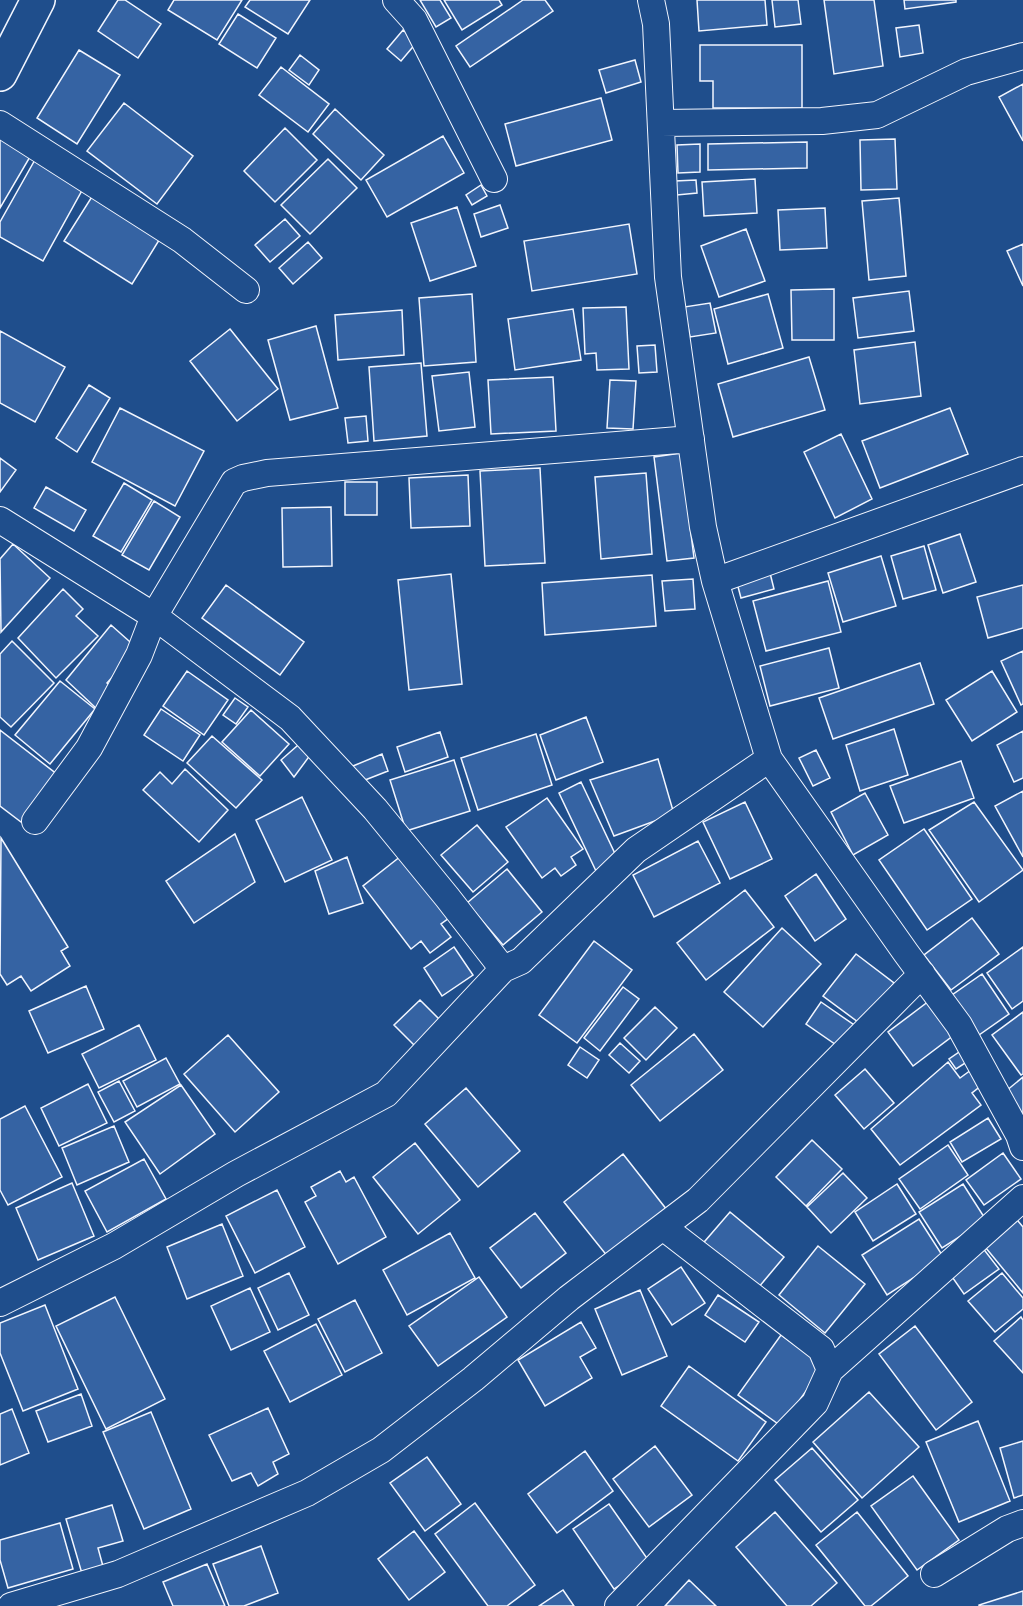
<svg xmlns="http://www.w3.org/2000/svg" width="1023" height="1606" font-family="Jost,sans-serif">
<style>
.building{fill:#3563a3;stroke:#f2f6ff;stroke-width:1.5}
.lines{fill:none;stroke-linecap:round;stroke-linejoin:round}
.street-casing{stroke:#f2f6ff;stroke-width:28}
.secondary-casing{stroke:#f2f6ff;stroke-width:36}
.street{stroke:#1f4e8c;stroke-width:26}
.secondary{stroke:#1f4e8c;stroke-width:33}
</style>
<rect width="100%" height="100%" fill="#1f4e8c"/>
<path class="building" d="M118 0H125L161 24 138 58 98 31Z
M174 0H242L217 40 168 10Z
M250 0H310L288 34 245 7Z
M420 0H440L451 18 436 27Z
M444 0H499L502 5 462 30Z
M523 0H545L553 11 470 67 456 46Z
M697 0H765L767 25 699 31Z
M772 0H798L801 24 775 27Z
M824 0H874L883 66 834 74Z
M904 0H956V2L905 9Z
M238 14 276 38 257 68 219 44Z
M919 25 923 53 900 57 896 28Z
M403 30 417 42 401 61 387 49Z
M700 45H802V108H713V81H700Z
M79 50 120 75 77 144 37 118Z
M300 55 319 70 309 85 289 70Z
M635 60 641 82 606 93 599 70Z
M281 67 329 104 308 132 259 95Z
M1023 84V141L999 97Z
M601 98 612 140 516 166 505 124Z
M124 103 193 156 157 204 87 151Z
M335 109 384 155 361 180 313 134Z
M285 128 317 160 275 202 244 171Z
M0 130 34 150 0 208Z
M443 136 464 173 387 217 366 180Z
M895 139 897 189 861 190 860 140Z
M807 142V168L708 170V144Z
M700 144V172L678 173 677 145Z
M36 158 85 185 43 261 0 237V222Z
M328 159 357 188 310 234 281 205Z
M755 179 757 213 704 216 702 182Z
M696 180 697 193 677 195 675 181Z
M481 185 487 196 472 205 466 195Z
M93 195 161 237 132 284 64 241Z
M899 198 906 276 869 280 862 201Z
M500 205 508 228 481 237 474 214Z
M457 207 476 266 430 281 411 223Z
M825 208 827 248 780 250 778 210Z
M285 219 300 236 270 262 255 245Z
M629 224 637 274 532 291 524 241Z
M746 229 765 281 719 297 701 246Z
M308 242 322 258 293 284 279 268Z
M1023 244V286L1007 251Z
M834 289V340H792L791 290Z
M909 291 914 331 858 338 853 298Z
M472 294 476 362 424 366 419 298Z
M768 294 783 348 728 364 714 309Z
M710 303 716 333 690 337 684 307Z
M626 307 629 369 597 370 596 353 585 354 583 308Z
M573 309 581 360 515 370 508 319Z
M402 310 404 355 338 360 335 315Z
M316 326 338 408 290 420 268 340Z
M230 329 278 389 237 421 190 361Z
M0 331 65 367 35 422 0 403Z
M915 342 921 396 860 404 854 350Z
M655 345 657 372 639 373 637 346Z
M809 357 825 410 733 437 718 384Z
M421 363 427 436 374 441 369 367Z
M469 372 475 427 439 431 432 376Z
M553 377 556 431 491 434 488 380Z
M610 380 636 381 633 429 607 428Z
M89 385 110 398 77 452 56 438Z
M120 408 204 451 175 506 92 462Z
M950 408 968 454 880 488 862 441Z
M366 416 368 441 348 443 345 418Z
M841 434 872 499 835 518 804 452Z
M681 453 694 558 667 561 654 457Z
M0 458 16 470 0 492Z
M540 468 545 563 485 566 480 471Z
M646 473 652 554 601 559 595 477Z
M468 475 470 526 411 528 409 478Z
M345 482H377V515H345Z
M124 483 152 500 121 552 93 536Z
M46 487 86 510 74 531 34 508Z
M154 501 180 517 149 570 122 555Z
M331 507 332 566 283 567 282 508Z
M960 534 976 582 943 593 928 545Z
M13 544 50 578 1 632 0 559Z
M924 546 936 590 903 599 891 556Z
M881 556 896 606 843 622 828 573Z
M770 573 774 589 741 598 737 583Z
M451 574 462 684 409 690 398 580Z
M652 575 656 626 545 635 542 583Z
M693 579 695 609 665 611 662 581Z
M828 581 841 632 766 651 753 601Z
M226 585 304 642 280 675 202 618Z
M1023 585V628L988 638 977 597Z
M63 589 83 609 76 616 98 636 56 678 18 638Z
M111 625 138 649 107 683 116 691 98 710 66 680Z
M12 641 54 683 11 727 0 717V654Z
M829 648 839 688 770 706 760 666Z
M1023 651V704L1021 705 1001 661Z
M920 663 934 704 833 739 819 698Z
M187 671 228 700 204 735 163 706Z
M992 671 1017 712 972 741 946 700Z
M60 681 95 709 50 764 15 735Z
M235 698 248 707 236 724 223 715Z
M161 709 200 735 183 761 144 735Z
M251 710 289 744 260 776 222 742Z
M586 717 603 762 556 780 540 735Z
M894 729 908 775 860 791 846 745Z
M0 730 58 775 21 822 0 806Z
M1023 731V778L1014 782 997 745Z
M440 732 448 757 405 772 397 747Z
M536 734 552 785 478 810 461 758Z
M212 736 262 780 236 808 187 763Z
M305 739 311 754 294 777 281 760Z
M816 750 830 778 813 786 799 758Z
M382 754 388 771 360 782 353 766Z
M658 759 674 814 614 836 590 780Z
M454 760 470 811 406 831 390 780Z
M961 761 974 798 904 823 890 786Z
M185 769 228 810 199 842 143 790 160 772 172 784Z
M581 782 618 860 596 871 559 793Z
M1023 791V857L995 806Z
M865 793 888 835 853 855 831 812Z
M302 797 332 860 285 882 256 820Z
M547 798 583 849 571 857 576 865 561 876 555 868 542 878 506 827Z
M745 802 772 859 730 879 703 822Z
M974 802 1023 870 979 902 929 830Z
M477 825 508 862 473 892 441 855Z
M924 829 972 899 927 930 879 860Z
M235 834 255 882 194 923 166 881Z
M1 838 68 947 61 951 70 966 31 991 21 976 7 985 0 974Z
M698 841 720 883 654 917 633 875Z
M401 856 449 918 441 924 451 937 430 953 421 941 411 949 363 886Z
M347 857 363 903 329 914 315 871Z
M507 869 542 912 503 945 467 903Z
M816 874 846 919 815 941 785 896Z
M745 890 774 927 706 980 677 943Z
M972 918 999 954 951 990 924 955Z
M782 928 821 964 763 1027 724 992Z
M594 941 632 970 577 1043 539 1015Z
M454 947 473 975 442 996 424 968Z
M1023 947V1001L1012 1009 987 973Z
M856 954 894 983 862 1025 823 996Z
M982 974 1009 1014 979 1035 952 995Z
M86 986 104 1029 48 1053 29 1011Z
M623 987 639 999 600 1051 584 1038Z
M420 1000 444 1024 419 1050 394 1025Z
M929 1001 954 1035 913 1066 888 1032Z
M821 1002 860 1029 845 1051 806 1024Z
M655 1007 677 1028 646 1060 624 1038Z
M1023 1012V1074L1021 1075 992 1035Z
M139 1025 156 1060 99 1088 82 1054Z
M694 1034 723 1070 660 1121 631 1085Z
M228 1035 279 1092 235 1132 184 1074Z
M620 1043 640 1061 629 1073 609 1055Z
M580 1047 599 1060 587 1078 568 1065Z
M965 1048 973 1058 956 1069 949 1059Z
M166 1058 180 1084 137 1107 123 1081Z
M948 1062 960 1078 971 1070 982 1085 972 1093 981 1105 900 1165 871 1129Z
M865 1069 894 1103 864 1129 835 1095Z
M1023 1077V1123L1000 1096Z
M119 1081 135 1111 114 1122 98 1092Z
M88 1084 107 1123 59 1146 41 1108Z
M181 1085 215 1134 160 1174 125 1122Z
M466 1088 520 1151 478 1187 425 1124Z
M25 1106 62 1177 8 1205 0 1190V1119Z
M988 1118 1001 1139 962 1162 950 1142Z
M114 1126 129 1162 77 1185 62 1148Z
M812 1140 842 1169 806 1206 776 1177Z
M415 1143 460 1200 418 1234 373 1177Z
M948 1145 968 1175 920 1209 899 1179Z
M1003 1153 1021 1179 984 1205 966 1180Z
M623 1154 667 1210 608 1257 564 1202Z
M144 1159 166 1199 107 1232 85 1191Z
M340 1171 346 1182 354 1177 386 1237 338 1264 305 1202 316 1196 311 1187Z
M843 1173 867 1198 831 1233 807 1207Z
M72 1183 94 1236 38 1260 16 1208Z
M897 1184 916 1214 873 1241 855 1212Z
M963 1184 986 1220 942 1248 919 1212Z
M277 1190 305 1247 255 1273 226 1216Z
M730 1212 784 1257 753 1294 699 1248Z
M535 1213 566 1253 521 1288 490 1248Z
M1013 1215 1023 1227V1293L981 1242Z
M919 1219 944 1258 887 1295 862 1255Z
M222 1224 243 1276 187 1299 167 1247Z
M450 1233 475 1278 407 1315 383 1270Z
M818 1246 865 1284 825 1333 779 1295Z
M982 1247 999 1269 964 1294 948 1271Z
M681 1267 705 1303 672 1325 648 1289Z
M289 1273 309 1315 278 1330 258 1288Z
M1002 1273 1023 1298V1309L995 1332 968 1301Z
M479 1277 507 1317 438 1366 409 1326Z
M250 1288 270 1332 231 1350 211 1306Z
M640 1290 667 1356 622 1375 595 1309Z
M718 1295 759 1322 745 1342 705 1315Z
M115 1297 165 1399 106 1429 56 1326Z
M355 1300 382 1353 345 1372 318 1319Z
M45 1305 78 1389 23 1411 0 1353V1323Z
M1021 1317 1023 1320V1373L994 1341Z
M581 1322 596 1348 580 1357 592 1378 545 1406 518 1360Z
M316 1324 342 1375 290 1402 264 1351Z
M915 1326 972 1402 936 1430 879 1354Z
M781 1335 824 1366 781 1426 738 1395Z
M689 1366 766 1422 738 1461 661 1406Z
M869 1392 919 1447 862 1498 813 1442Z
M81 1394 92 1426 48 1442 36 1411Z
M268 1408 289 1454 273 1462 278 1474 258 1486 251 1473 232 1481 209 1435Z
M12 1409 29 1453 0 1465V1414Z
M151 1412 191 1509 144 1529 103 1432Z
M978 1421 1010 1501 959 1522 926 1442Z
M1023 1441V1495L1014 1498 1000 1448Z
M655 1446 692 1495 649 1527 613 1479Z
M812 1448 858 1500 821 1532 775 1480Z
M585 1451 613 1491 557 1533 528 1494Z
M427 1457 461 1504 425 1531 390 1483Z
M913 1476 959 1540 917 1570 871 1506Z
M475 1503 535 1585 507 1606H488L435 1534Z
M609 1504 651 1564 614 1589 573 1529Z
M112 1505 123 1541 98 1548 104 1570 83 1577 66 1519Z
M775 1512 837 1583 811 1606H787L736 1547Z
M857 1512 908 1576 871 1606H865L816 1545Z
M60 1523 73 1569 8 1588 0 1560V1540Z
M414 1531 445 1572 409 1600 378 1559Z
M261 1546 278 1593 244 1606H229L213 1564Z
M207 1564 225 1606H173L163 1582Z
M689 1580 716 1606H665Z
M563 1590 574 1606H539Z
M1023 1591V1606H979V1605Z"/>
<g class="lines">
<g class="street-casing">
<path id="street" d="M396 0 414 20 494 179
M651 0 656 24 668 277 703 527 715 581 769 759 906 953 959 1025 1019 1135 1023 1147
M661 123 822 121 877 115 966 72 1023 56
M0 124 182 240 246 290
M0 520 154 616 290 718 375 809 447 897 503 969
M715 581 1023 470
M35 821 89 748 139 655 154 616 234 482 243 478 267 473 691 439
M663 1227 821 1349 830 1370
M0 1303 114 1246 236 1174 386 1094 503 969 521 961 636 850 769 759
M934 1574 1007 1529 1023 1523
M11 1606 118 1574 307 1493 381 1450 473 1379 569 1298 698 1200 922 974
M618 1606 815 1403 830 1370 1023 1198"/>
</g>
<g class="secondary-casing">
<path id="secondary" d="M0 74 38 0"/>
</g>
<use href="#street" class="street"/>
<use href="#secondary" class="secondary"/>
</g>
</svg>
